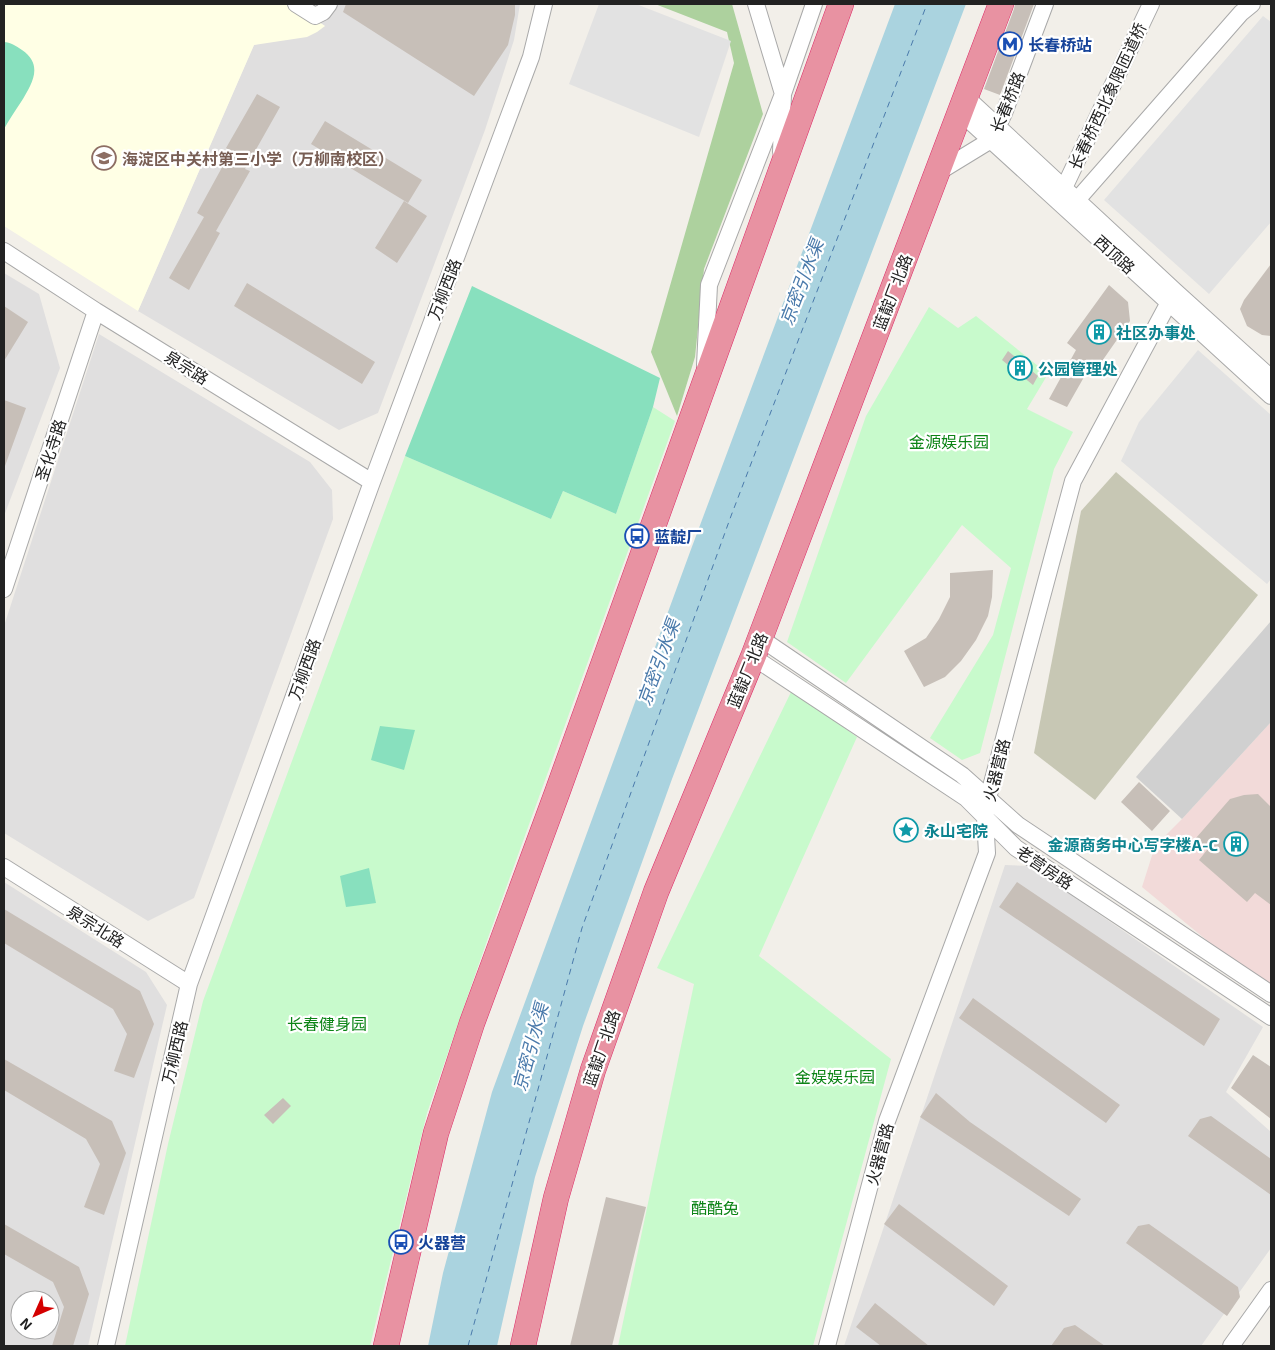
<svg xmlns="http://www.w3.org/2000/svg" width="1275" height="1350" font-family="'Exo 2','Noto Sans SC',sans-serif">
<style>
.residential{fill:#e0dfdf;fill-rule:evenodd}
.commercial{fill:#f2dad9}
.education{fill:#ffffe5}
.religious{fill:#d0d0d0}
.construction{fill:#c7c7b4}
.forest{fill:#add19e}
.park{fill:#c8facc}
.pitch{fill:#88e0be}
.parking{fill:#e2e2e2}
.water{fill:#aad3df}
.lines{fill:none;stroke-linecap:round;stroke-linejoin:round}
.ferry{stroke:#4a7aab;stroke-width:1;stroke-dasharray:6 5;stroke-linecap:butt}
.building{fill:#c7bfb8}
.minor-casing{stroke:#a9a9a9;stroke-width:18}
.highway-casing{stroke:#dc2a67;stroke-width:26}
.minor{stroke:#fff;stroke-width:16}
.highway{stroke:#e892a2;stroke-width:25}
.labels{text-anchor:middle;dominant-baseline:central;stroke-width:4.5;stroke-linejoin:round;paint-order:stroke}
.transit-label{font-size:16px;font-weight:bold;fill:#164399;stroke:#fff;text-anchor:start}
.street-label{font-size:16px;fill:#222;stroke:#fff}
.education-label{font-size:16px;font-weight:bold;fill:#785e54;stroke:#fff;text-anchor:start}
.culture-label{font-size:16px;font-weight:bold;fill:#0d838f;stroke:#fff;text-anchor:start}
.park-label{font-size:16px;fill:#0c8416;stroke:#fff}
.water-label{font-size:18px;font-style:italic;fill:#4a7aab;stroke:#fff}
</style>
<rect width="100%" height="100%" fill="#f2efe9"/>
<path class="residential" d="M291 4H520L514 40 485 130 378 413 339 430 138 311 254 45 325 26Z
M4 273 39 294 60 368 4 516Z
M99 334 310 462 332 490 333 519 194 898 148 921 4 833V626Z
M1005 865 1029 866 1263 1027 1226 1092 1271 1132V1248L1201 1346H844Z
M4 882 146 972 167 1005 88 1346H4ZM20 1300H50V1330H20Z"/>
<path class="commercial" d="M1271 722V993L1142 887 1155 846 1182 819Z"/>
<path class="education" d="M4 4H291L325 26 317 32 307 37 254 45 138 311 4 226Z"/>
<path class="religious" d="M1271 621V722L1182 819 1136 777Z"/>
<path class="construction" d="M1116 472 1258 595 1095 800 1034 753 1081 511Z"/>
<path class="forest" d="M655 4H732L763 114 704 269 695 357 677 416 651 352 734 63 727 32Z"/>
<path class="park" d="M929 307 958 328 976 316 1048 374 1027 409 1073 432 1054 469 980 753 962 760 930 738 993 635 1011 568 962 525 846 683 787 642 866 416Z
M653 407 675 421 489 935 427 1113 370 1346H125L168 1144 203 1001 405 456 551 519 563 491 616 514Z
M792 690 857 737 759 956 891 1059 813 1346H618L694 984 657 968Z"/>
<path class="pitch" d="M4 42C10 42 16 46 22 50 44 65 32 84 21 102 15 111 9 120 4 129Z
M472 286 660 378 653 407 616 514 563 491 551 519 405 456Z
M380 726 415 730 404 770 371 760Z
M369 868 376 903 346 907 340 876Z"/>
<path class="parking" d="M599 4H636L731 41 699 137 569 84Z
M1263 16 1271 22V222L1209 294 1104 200Z
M1198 350 1271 415V579L1267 584 1121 461 1139 422Z"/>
<path class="water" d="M895 4H966L672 779 583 1026 535 1177 497 1346H428L443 1273 492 1092 690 552Z"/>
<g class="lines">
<path class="ferry" d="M468 1346 582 928 731 516 927 4"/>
</g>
<path class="building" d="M346 4H515V15L508 45 474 96 343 12Z
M1015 4H1034L1000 95 984 89 1014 9Z
M257 94 280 107 245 169 250 171 216 231 220 233 189 290 169 278 204 217 197 213 231 151 226 148Z
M325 121 422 180 408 203 311 144Z
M404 201 427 216 397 263 375 248Z
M1271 264V336L1262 335 1247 326 1240 309 1244 300Z
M247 283 375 362 362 384 234 306Z
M1109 285 1128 302 1130 321 1098 367 1092 363 1067 407 1049 399 1076 350 1067 343Z
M4 306 28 322 4 361Z
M1008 351 1038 376 1033 385 1002 360Z
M4 400 26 408 5 466H4Z
M993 570 992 597 988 616 976 640 961 661 945 677 924 687 904 651 926 638 939 619 950 597V573Z
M1139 782 1170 811 1152 831 1121 802Z
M1258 794 1271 807V905L1255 893 1247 902 1199 860 1207 850 1196 838 1230 799 1244 795Z
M1017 882 1220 1019 1204 1046 999 907Z
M4 909 140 991 154 1024 134 1078 114 1071 127 1034 113 1009 4 943Z
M973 998 1120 1105 1106 1123 959 1018Z
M1253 1055 1271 1067V1119L1231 1088Z
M4 1059 112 1121 126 1153 104 1215 84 1207 100 1164 86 1139 4 1090Z
M936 1093 970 1122 1081 1199 1069 1216 920 1117Z
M283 1098 291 1106 273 1124 264 1115Z
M1211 1116 1271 1159V1195L1188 1136 1200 1119Z
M606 1197 646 1207 612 1346H570Z
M899 1204 1008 1286 994 1306 884 1224Z
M4 1224 79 1267 89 1294 73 1346H52L64 1307 53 1282 4 1254Z
M1149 1224 1238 1287 1240 1297 1227 1316 1126 1243 1138 1226Z
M875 1303 929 1346H881L856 1327Z
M1075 1325 1105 1346H1051L1064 1328Z"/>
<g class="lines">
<g class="minor-casing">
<path id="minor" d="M296 4 315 16 323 12 329 4
M756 4 783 94 781 152
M966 97 1175 291 1271 378
M960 112 1271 396
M937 173 991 140 1004 113 1045 4
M1064 188 1151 4
M1077 200 1241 13 1252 4
M4 251 96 311 372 482
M705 365 709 285 783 94 814 4
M4 589 96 311
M760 638 962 775 1018 825 1271 994
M753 657 966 798 1016 848 1271 1017
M4 867 189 984
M106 1346 189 984 372 482 531 57 544 4
M827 1346 887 1121 987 853 985 818 988 798 1073 481 1175 291
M1231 1346 1271 1290"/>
</g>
<g class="highway-casing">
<path id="highway" d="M386 1346 436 1133 472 1023 557 793 841 4
M523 1346 556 1198 593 1070 656 892 753 657 1001 4"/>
</g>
<use href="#minor" class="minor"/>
<use href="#highway" class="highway"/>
</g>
<defs>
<g id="metro-ring" transform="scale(1.25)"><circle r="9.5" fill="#fff" stroke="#1a4fb4" stroke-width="1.5"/><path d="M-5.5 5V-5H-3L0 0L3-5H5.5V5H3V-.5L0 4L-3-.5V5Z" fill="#1a4fb4"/></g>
<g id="school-ring" transform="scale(1.25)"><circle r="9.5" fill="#fff" stroke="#8d6e63" stroke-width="1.5"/><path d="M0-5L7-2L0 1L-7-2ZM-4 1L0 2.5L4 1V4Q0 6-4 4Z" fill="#8d6e63"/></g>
<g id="building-ring" transform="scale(1.25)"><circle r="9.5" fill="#fff" stroke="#0f9aa8" stroke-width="1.5"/><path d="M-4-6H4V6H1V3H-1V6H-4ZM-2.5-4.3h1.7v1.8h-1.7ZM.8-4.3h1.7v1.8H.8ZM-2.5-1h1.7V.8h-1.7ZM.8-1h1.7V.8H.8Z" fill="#0f9aa8"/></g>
<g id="bus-ring" transform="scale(1.25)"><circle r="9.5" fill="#fff" stroke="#1a4fb4" stroke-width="1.5"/><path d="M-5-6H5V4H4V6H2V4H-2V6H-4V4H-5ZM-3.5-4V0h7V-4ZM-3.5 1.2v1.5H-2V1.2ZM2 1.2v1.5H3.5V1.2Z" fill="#1a4fb4"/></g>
<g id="sight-ring" transform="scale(1.25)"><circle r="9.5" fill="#fff" stroke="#0f9aa8" stroke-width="1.5"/><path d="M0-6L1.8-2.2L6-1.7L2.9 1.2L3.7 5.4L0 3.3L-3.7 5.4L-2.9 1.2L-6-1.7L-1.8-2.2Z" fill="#0f9aa8"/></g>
</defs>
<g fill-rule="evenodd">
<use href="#metro-ring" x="1010" y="44"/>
<use href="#school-ring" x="104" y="158"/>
<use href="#building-ring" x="1099" y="332"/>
<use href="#building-ring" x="1020" y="368"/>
<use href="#bus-ring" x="637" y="536"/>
<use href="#sight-ring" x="906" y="830"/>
<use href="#building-ring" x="1236" y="844"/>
<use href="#bus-ring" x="401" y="1242"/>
</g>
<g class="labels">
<g class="transit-label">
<text x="1028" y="44">长春桥站</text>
<text x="654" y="536">蓝靛厂</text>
<text x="418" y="1242">火器营</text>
</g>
<g class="street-label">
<text transform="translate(1107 96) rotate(-65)">长春桥西北象限匝道桥</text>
<text transform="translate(1007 102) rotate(-68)">长春桥路</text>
<text transform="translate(1115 254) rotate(42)">西顶路</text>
<text transform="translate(444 289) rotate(-69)">万柳西路</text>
<text transform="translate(892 292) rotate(-69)">蓝靛厂北路</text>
<text transform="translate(187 367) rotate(32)">泉宗路</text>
<text transform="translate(50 450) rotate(-72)">圣化寺路</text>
<text transform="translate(304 669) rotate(-70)">万柳西路</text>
<text transform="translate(747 670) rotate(-68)">蓝靛厂北路</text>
<text transform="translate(996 770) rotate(-76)">火器营路</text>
<text transform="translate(1045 867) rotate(34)">老营房路</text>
<text transform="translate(96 926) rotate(32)">泉宗北路</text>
<text transform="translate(601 1048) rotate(-71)">蓝靛厂北路</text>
<text transform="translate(174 1052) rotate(-77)">万柳西路</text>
<text transform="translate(879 1154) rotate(-75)">火器营路</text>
</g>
<g class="education-label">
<text x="122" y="158">海淀区中关村第三小学（万柳南校区）</text>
</g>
<g class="culture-label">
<text x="1116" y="332">社区办事处</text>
<text x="1038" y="368">公园管理处</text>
<text x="924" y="830">永山宅院</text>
<text x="1218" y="844" text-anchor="end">金源商务中心写字楼A-C</text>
</g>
<g class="park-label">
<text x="949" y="441">金源娱乐园</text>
<text x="327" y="1023">长春健身园</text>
<text x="835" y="1076">金娱娱乐园</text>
<text x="715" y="1207">酷酷兔</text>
</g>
<g class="water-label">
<text transform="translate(801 282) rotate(-69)">京密引水渠</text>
<text transform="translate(658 662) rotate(-70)">京密引水渠</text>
<text transform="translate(530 1047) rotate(-75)">京密引水渠</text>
</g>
</g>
<rect width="1275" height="1350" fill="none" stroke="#222222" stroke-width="10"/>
<g transform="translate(35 1315) rotate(225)"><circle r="24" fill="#ffffff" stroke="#a7a7a7"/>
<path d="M0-4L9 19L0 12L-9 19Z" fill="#d40000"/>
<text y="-8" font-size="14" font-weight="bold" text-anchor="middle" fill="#222222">N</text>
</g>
</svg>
